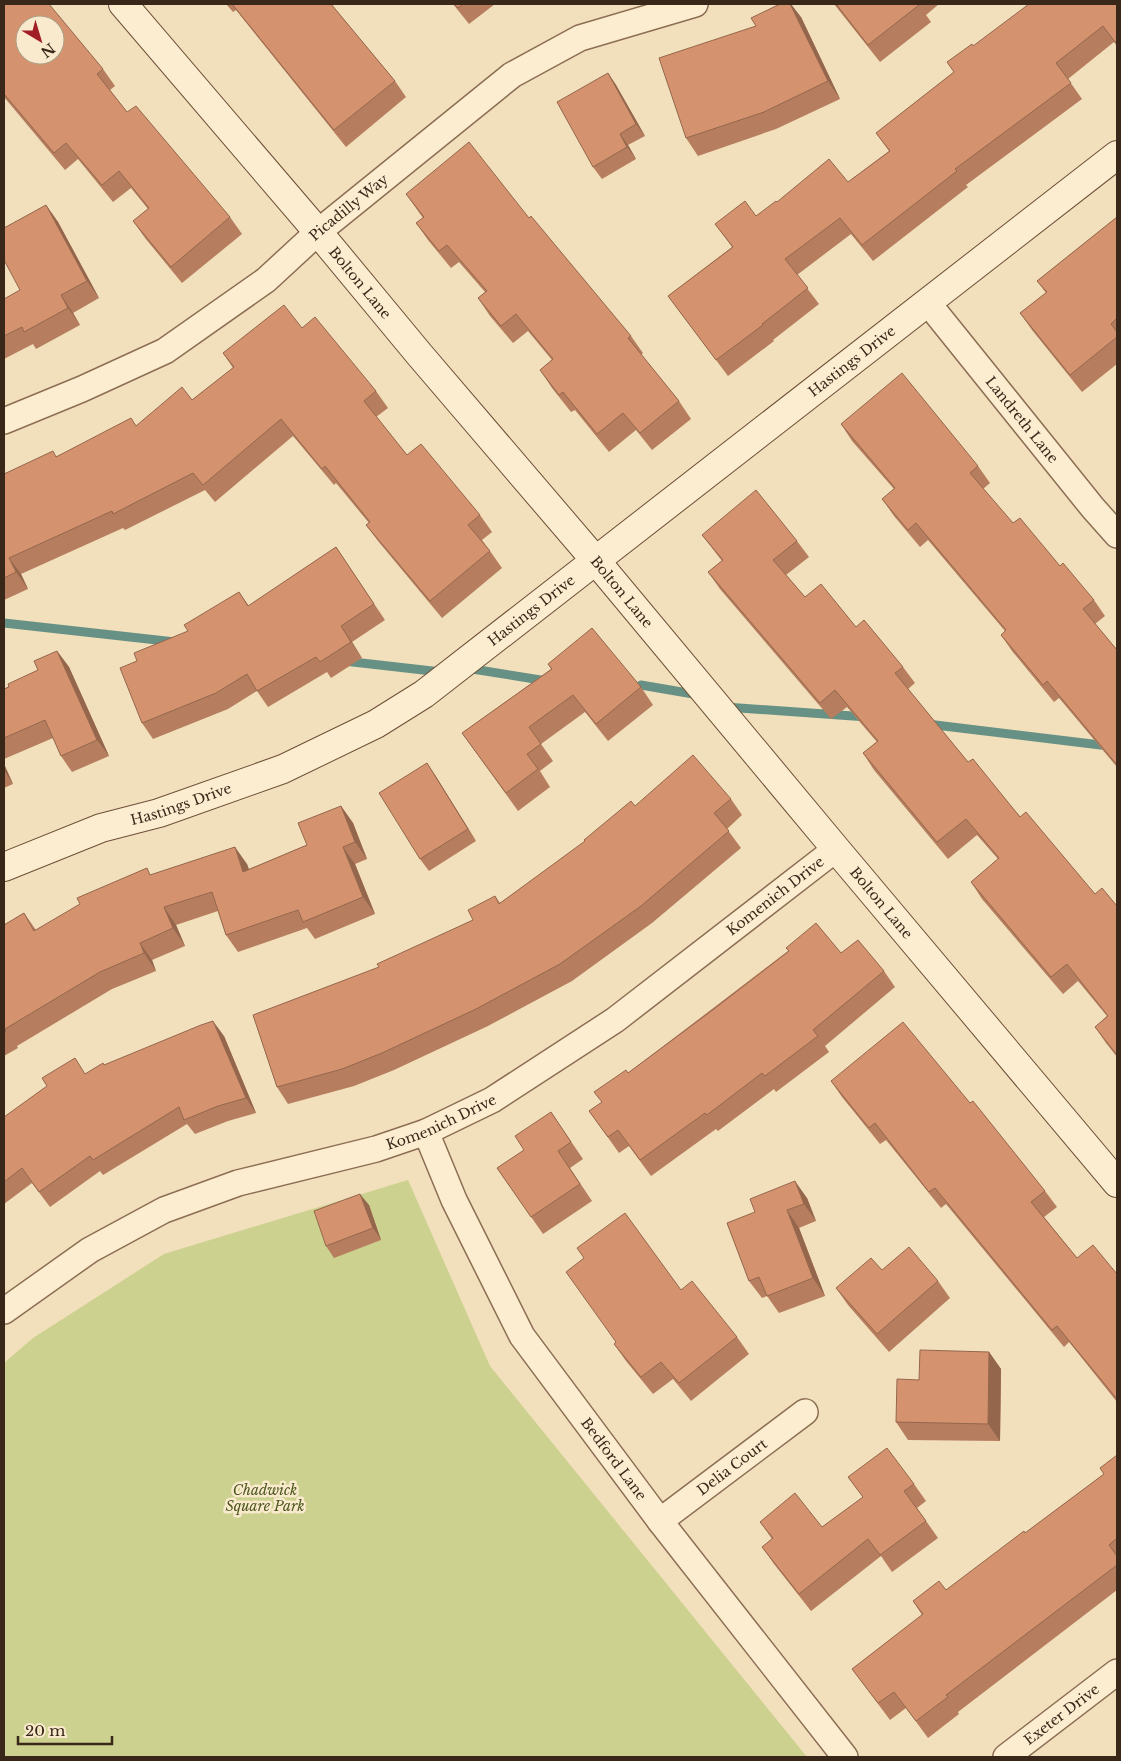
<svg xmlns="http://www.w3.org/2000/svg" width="1121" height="1761" font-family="'Libre Baskerville',serif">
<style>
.green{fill:#cdd18f}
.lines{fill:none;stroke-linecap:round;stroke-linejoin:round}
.stream{stroke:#679184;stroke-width:9}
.street-casing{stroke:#8c6e54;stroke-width:28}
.secondary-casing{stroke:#6d4f37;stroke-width:30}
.street{stroke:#fcedd0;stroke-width:25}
.secondary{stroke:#fcedd0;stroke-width:28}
.wall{fill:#b67e5f}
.shaded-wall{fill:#94674d}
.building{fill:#d4936e;stroke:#94674d;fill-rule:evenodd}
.labels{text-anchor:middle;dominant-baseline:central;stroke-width:5;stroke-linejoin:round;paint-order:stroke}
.street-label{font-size:14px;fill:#39281a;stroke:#f9eacd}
.park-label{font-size:14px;font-style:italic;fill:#4d581f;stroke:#f9eacd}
</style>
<rect width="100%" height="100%" fill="#f2dfbc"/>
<path class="green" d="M408 1180 490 1366 807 1757H4V1363L33 1338 164 1254Z"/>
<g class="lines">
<path class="stream" d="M4 623 175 642
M344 661 441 672
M466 668 547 681
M631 693 641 685 699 695
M725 707 867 717
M927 724 1117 747"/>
<g class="street-casing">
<g id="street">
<path id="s1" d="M928 303 1093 508 1117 535"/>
<path id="s2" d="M4 421 82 389 165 351 266 280 318 232 512 75 580 38 695 4"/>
<path id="s3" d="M426 1132 454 1200 522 1336 660 1521 845 1757"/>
<path id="s4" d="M4 1311 90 1250 164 1210 238 1183 376 1149 426 1132 492 1100 615 1020 836 849"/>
<path id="s5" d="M660 1521 805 1412"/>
<path id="s6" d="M1006 1757 1117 1672"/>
</g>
</g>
<g class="secondary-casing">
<g id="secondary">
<path id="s7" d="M123 4 318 232 419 354 596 561 836 849 1117 1183"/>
<path id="s8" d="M4 867 101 828 159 813 283 769 376 724 424 694 1117 155"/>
</g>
</g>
<use href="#street" class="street"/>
<use href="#secondary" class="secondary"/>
</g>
<path class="wall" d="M4 4 103 69 115 86 110 90 127 112 230 217 242 234 182 283 145 238 133 221 148 209 131 188 113 202 78 159 65 170 4 97Z
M226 4H331L395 81 406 97 346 147 236 10 233 12Z
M453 4H495L469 24Z
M834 4H939L926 15 931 22 880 62Z
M1117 4V46L1114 42 1068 79 1082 99 966 185 968 187 873 261 851 234 797 275 819 304 773 340 774 341 728 376 668 296 732 247 715 224 756 216 777 202 848 182 889 151 876 133 954 72 973 46Z
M801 17 840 99 776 129 698 156 686 138Z
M608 73 616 85 645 136 628 145 636 159 602 179 593 167Z
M406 194 529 218 631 336 643 353 641 355 679 401 691 419 652 450 636 430 609 452 575 410 571 412 552 388 540 370 552 360 528 331 513 343 490 316 478 298 485 292 459 262 451 268 428 240 416 223 423 218Z
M46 205 58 222 99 298 73 313 80 325 36 349 33 344 4 359V299L20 290Z
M1117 217V364L1082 392 1032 330 1020 313 1046 293 1037 281Z
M302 328 376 391 388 408 376 417 407 455 480 515 492 532 482 540 490 551 502 568 442 618 378 541 366 525 369 523 336 483 334 485 293 436 215 502 205 490 125 530 123 528 21 574 28 589 4 600V474L57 456 137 426 192 400 233 368 223 353Z
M841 424 978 466 990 483 983 489 1013 523 1060 566 1094 600 1105 616 1095 624 1117 650V767L1059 698 1054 702 1012 651 1001 635 1005 631 928 540 920 547 894 516 882 499 894 489 852 441Z
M702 535 797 541 809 557 786 575 805 597 856 627 903 667 915 683 908 689 968 762 1095 894 1117 906V1057L1106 1043 1095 1027 1107 1016 1078 981 1063 994 982 899 971 882 998 859 977 835 948 859 874 770 863 753 877 742 847 707 831 719 720 589 708 572 722 561Z
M336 547 385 620 352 642 362 658 331 678 327 672 268 707 257 691 228 709 153 739 142 723 137 661 188 631 239 592 249 606Z
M57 651 69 667 109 756 72 772 61 756 53 738 4 759V689L38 670Z
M548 664 641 687 653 705 608 741 585 712 541 744 553 761 540 771 550 787 518 811 462 733 551 669Z
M4 764 13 784 4 788Z
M435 775 476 841 429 871 420 859Z
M731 799 742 815 727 829 741 848 652 923 572 981 488 1026 394 1070 354 1086 288 1104 277 1087 379 967 473 920 495 896 500 903 635 806Z
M341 806 353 823 367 859 355 864 375 914 315 939 307 928 238 952 226 935 218 911 176 925 185 946 152 960 156 971 112 989 17 1046 18 1048 4 1056V925L24 913 36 930 152 875 247 864 249 869 307 845Z
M788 951 841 953 884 971 895 987 825 1046 829 1052 776 1092 774 1089 718 1131 716 1129 651 1176 629 1146 619 1153 589 1111 602 1102 628 1073Z
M224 1036 256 1113 228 1121 195 1134 187 1124 103 1175 100 1171 50 1207 32 1183 4 1204V1117L86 1074 104 1065Z
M831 1081 970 1103 1045 1191 1057 1207 1044 1217 1077 1258 1117 1274V1402L1069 1342 1064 1347 946 1204 941 1208 886 1140 880 1144 842 1097Z
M551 1112 583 1159 570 1168 592 1201 543 1234 497 1168 524 1150Z
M807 1198 816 1221 799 1228 825 1296 779 1313 767 1296 762 1298 749 1281 727 1223Z
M369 1205 381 1240 334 1258 326 1246Z
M882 1270 938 1281 950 1298 889 1352 848 1305 836 1288Z
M681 1290 737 1337 749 1354 691 1401 673 1379 653 1394 626 1361 614 1344Z
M989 1352 1001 1369 1000 1441 908 1440 896 1422 919 1380Z
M1117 1455V1590L958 1712 959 1714 928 1738 906 1708 890 1720 852 1669 922 1615 913 1601 946 1590 1025 1533 1104 1474Z
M848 1477 914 1484 926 1501 917 1508 938 1538 892 1572 881 1556 811 1611 774 1564 762 1547 772 1539 760 1522 822 1527 863 1497Z"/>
<path class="shaded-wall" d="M790 4H791L801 17 840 99 828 81Z
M608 73 616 85 645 136 636 124Z
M620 134 628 145 636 159 627 147Z
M46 205 58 222 99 298 87 281Z
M61 295 73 313 80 325 68 308Z
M9 558 21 574 28 589 16 572Z
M341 626 352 642 362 658 351 642Z
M57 651 69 667 109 756 97 740Z
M427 763 435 775 476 841 468 829Z
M4 764 13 784 4 770Z
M341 806 353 823 367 859 355 842Z
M235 847 247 864 255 889 243 872Z
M343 847 355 864 375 914 363 897Z
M164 907 176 925 185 946 173 928Z
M140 943 152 960 156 971 144 953Z
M213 1021 224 1036 256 1113 246 1098Z
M795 1181 807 1198 816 1221 804 1204Z
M360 1194 369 1205 381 1240 373 1228Z
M787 1210 799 1228 825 1296 813 1278Z
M989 1352 1001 1369 1000 1441 988 1424Z"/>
<path class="building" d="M4 4H49L103 69 97 74 127 112 136 106 230 217 171 267 133 221 149 208 119 171 102 185 66 143 54 153 4 94ZM25 25H55V55H25Z
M232 4H331L395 81 334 130Z
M454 4H463L458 8Z
M780 4H790L828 81 764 112 686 138 659 58 756 26 751 18Z
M836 4H918L919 5 868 45Z
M1029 4H1117V41L1115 42 1103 26 1056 63 1071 83 955 169 957 171 862 245 840 218 785 259 808 288 762 324 763 325 716 360 668 296 733 247 715 224 745 201 756 216 776 201 777 202 829 159 848 182 890 151 876 133 954 72 947 62 972 44 973 46Z
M608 73 636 124 620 134 627 147 593 167 557 102Z
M469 142 529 218 531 216 631 336 628 338 679 401 640 433 623 413 597 434 563 392 559 395 540 370 553 359 516 314 501 326 478 298 487 291 447 245 439 251 416 223 424 217 406 194Z
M46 205 87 281 61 295 68 308 24 332 22 327 4 336V299L20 290 4 260V228Z
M1117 217V318L1111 324 1117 332V337L1070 375 1020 313 1047 292 1037 281Z
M284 305 302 328 315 317 376 391 364 401 407 455 421 444 480 515 468 525 490 551 430 601 366 525 370 522 325 466 322 469 281 419 203 485 193 473 113 514 112 511 9 558 16 572 4 578V474L53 451 56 457 131 418 136 426 182 387 192 400 234 367 223 353Z
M902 373 978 466 970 473 1013 523 1020 518 1060 566 1063 563 1094 600 1083 609 1117 650V765L1047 681 1043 685 1001 635 1006 630 916 523 908 530 882 499 895 488 841 424Z
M756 490 797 541 773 560 805 597 821 584 856 627 864 620 903 667 895 673 968 762 973 759 1020 817 1026 812 1095 894 1102 888 1117 906V1055L1095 1027 1108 1016 1067 964 1051 977 971 882 999 858 966 819 937 842 863 753 878 741 835 690 820 703 708 572 723 560 702 535Z
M336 547 374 604 341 626 351 642 320 662 316 657 257 691 247 674 216 693 142 723 120 668 137 661 134 653 188 631 184 625 239 592 248 606Z
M592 628 641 687 596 724 573 695 529 727 541 744 527 754 538 769 506 793 462 733 552 669 548 664Z
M57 651 97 740 61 756 45 720 4 738V689L9 687 8 684 38 670 34 661Z
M693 755 731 799 714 813 729 831 641 906 560 964 476 1009 382 1053 342 1069 277 1087 253 1015 379 967 377 964 473 920 468 910 495 896 499 904 585 841 584 840 631 801 635 806Z
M427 763 468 829 420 859 379 793Z
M341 806 355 842 343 847 363 897 303 922 298 910 226 935 212 892 164 907 173 928 140 943 144 953 100 972 5 1029 6 1031 4 1032V925L24 913 34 931 80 904 77 898 147 868 150 875 235 847 243 872 307 845 298 823Z
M816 923 841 953 858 940 884 971 813 1030 818 1036 765 1076 762 1073 707 1115 705 1113 640 1160 618 1130 608 1137 589 1111 602 1102 594 1092 626 1070 628 1073 714 1009 789 951 786 948Z
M213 1021 246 1098 218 1106 184 1120 179 1107 93 1160 90 1156 39 1192 22 1168 4 1182V1117L47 1086 42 1078 75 1058 85 1074 103 1063 104 1065 201 1025Z
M903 1022 970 1103 973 1101 1045 1191 1031 1202 1077 1258 1093 1245 1117 1274V1399L1057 1326 1052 1330 935 1188 929 1192 875 1123 869 1128 831 1081Z
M551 1112 571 1142 558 1151 580 1184 531 1217 497 1168 524 1150 515 1136Z
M795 1181 804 1204 787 1210 813 1278 767 1296 759 1277 749 1281 727 1223 755 1212 750 1199Z
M360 1194 373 1228 326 1246 314 1211Z
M625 1213 681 1290 692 1281 737 1337 679 1383 661 1362 641 1377 614 1344 616 1342 566 1272 584 1258 577 1248Z
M909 1247 938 1281 877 1334 836 1288 871 1258 882 1270Z
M920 1350 989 1352 988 1424 896 1422 897 1379 919 1380Z
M887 1448 914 1484 904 1491 926 1521 880 1555 868 1539 799 1594 762 1547 773 1538 760 1522 795 1493 822 1527 863 1497 848 1477Z
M1117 1455V1538L1109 1545 1117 1556V1565L946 1695 948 1697 916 1721 894 1692 878 1703 852 1669 923 1614 913 1601 939 1581 946 1590 1024 1531 1025 1533 1104 1474 1100 1468Z"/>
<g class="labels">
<g class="street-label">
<text stroke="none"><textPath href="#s2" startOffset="409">Picadilly Way</textPath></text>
<text stroke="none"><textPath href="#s7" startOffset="366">Bolton Lane</textPath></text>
<text stroke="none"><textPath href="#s8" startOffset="998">Hastings Drive</textPath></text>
<text stroke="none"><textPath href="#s1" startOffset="150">Landreth Lane</textPath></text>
<text stroke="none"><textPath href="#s7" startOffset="771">Bolton Lane</textPath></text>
<text stroke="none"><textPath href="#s8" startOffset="592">Hastings Drive</textPath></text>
<text stroke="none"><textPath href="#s8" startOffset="188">Hastings Drive</textPath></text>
<text stroke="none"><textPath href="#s4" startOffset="886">Komenich Drive</textPath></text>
<text stroke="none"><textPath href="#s7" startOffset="1176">Bolton Lane</textPath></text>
<text stroke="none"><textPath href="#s4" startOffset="481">Komenich Drive</textPath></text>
<text stroke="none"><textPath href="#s3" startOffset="379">Bedford Lane</textPath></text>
<text stroke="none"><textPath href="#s5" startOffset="90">Delia Court</textPath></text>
<text stroke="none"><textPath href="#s6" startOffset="70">Exeter Drive</textPath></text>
</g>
<g class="park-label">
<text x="265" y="1490">Chadwick<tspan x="265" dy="16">Square Park</tspan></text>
</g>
</g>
<rect width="1121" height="1761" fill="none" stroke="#39281a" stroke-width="10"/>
<g transform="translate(40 40) rotate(142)"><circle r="24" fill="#f9eacd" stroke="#ac9c85"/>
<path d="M0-4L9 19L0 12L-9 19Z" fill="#a11e26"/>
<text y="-8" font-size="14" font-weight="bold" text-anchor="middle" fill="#39281a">N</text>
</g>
<path d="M18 1736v8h94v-8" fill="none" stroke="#39281a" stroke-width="2.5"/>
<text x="25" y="1736" font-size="15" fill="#39281a" stroke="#f9eacd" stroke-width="4" paint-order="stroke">20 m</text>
</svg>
